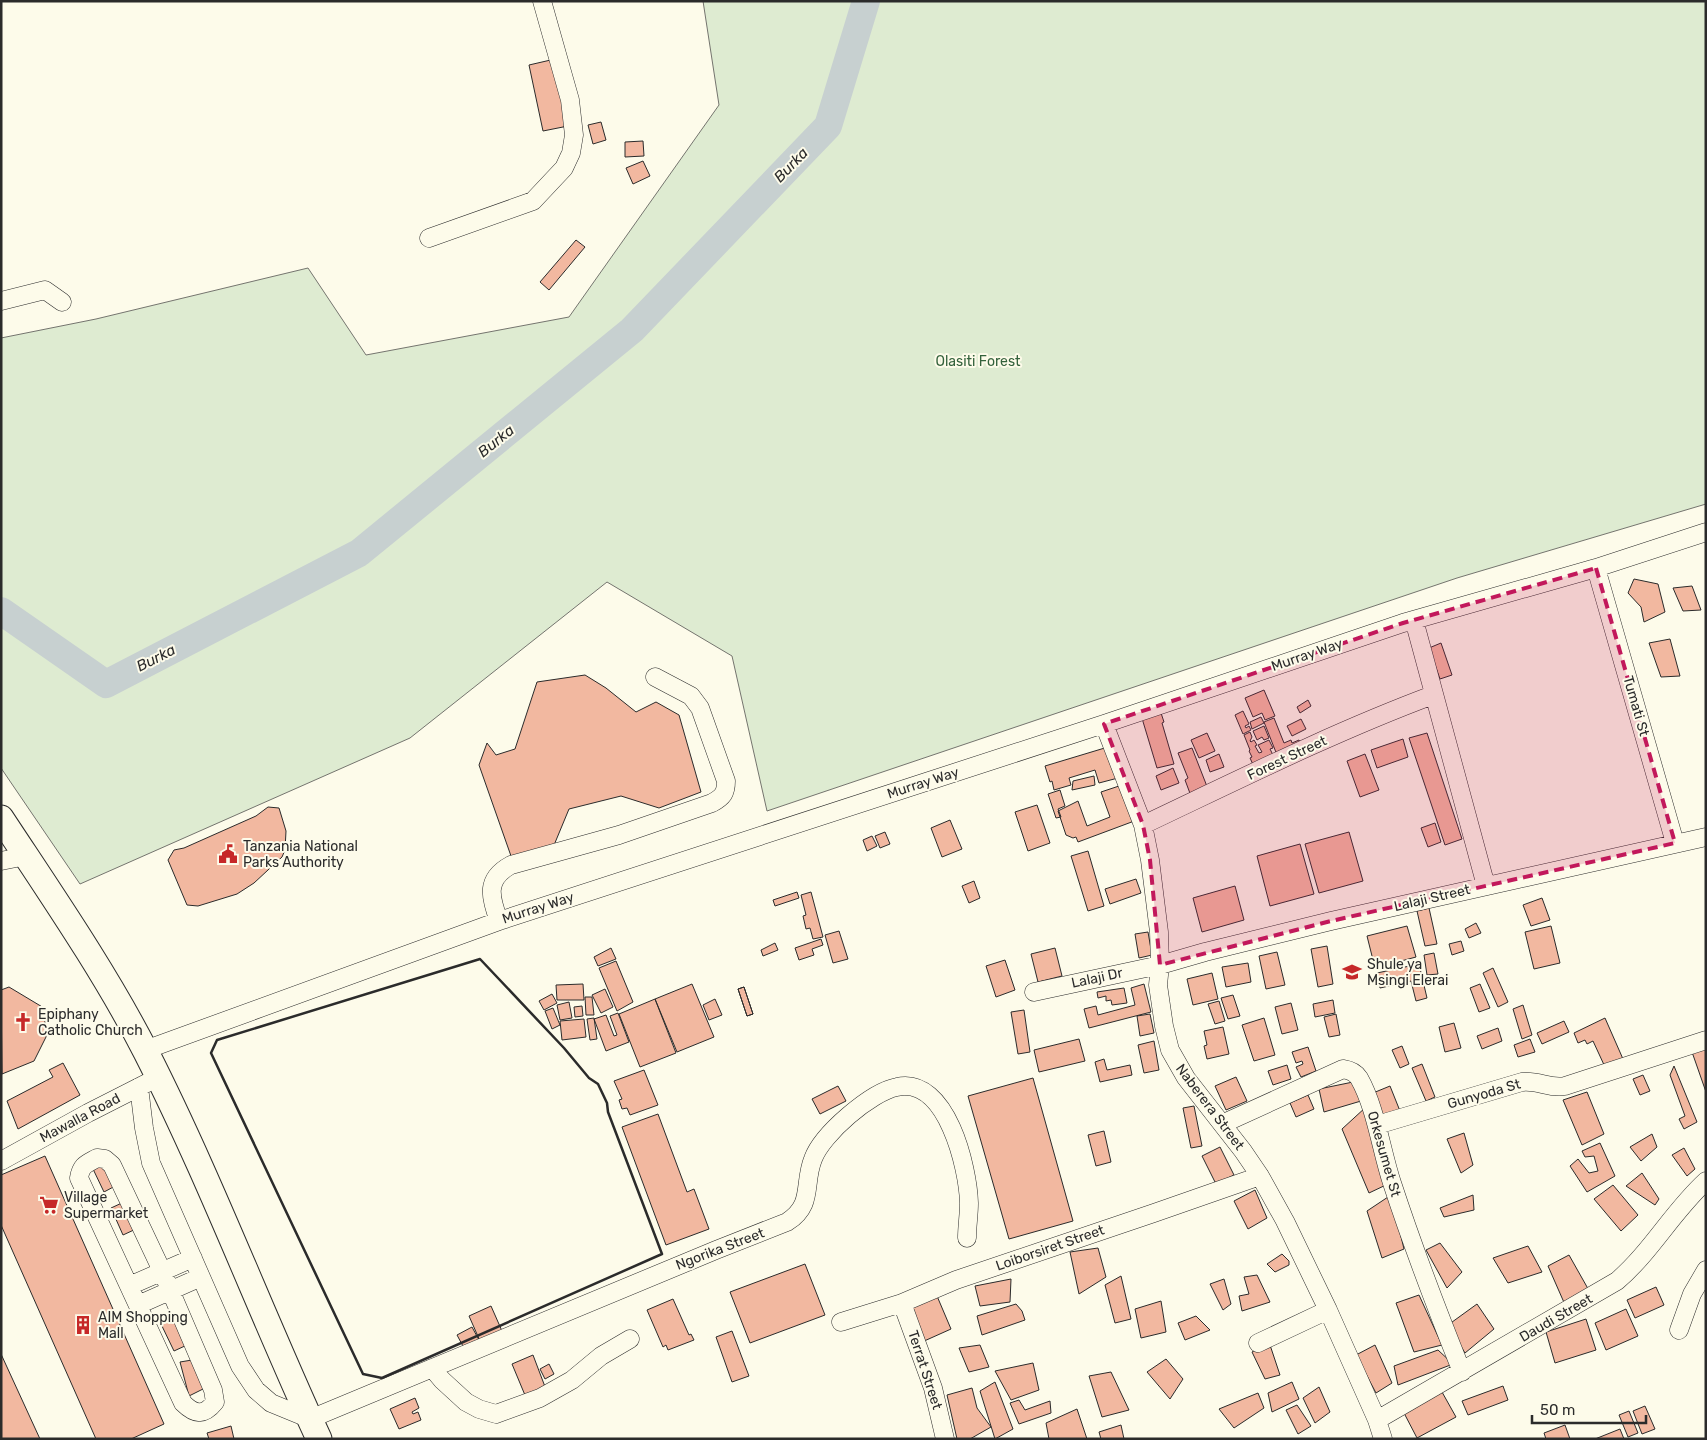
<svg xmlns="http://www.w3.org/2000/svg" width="1707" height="1440" font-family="Rubik,sans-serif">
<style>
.green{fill:#deebd1;stroke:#74746e}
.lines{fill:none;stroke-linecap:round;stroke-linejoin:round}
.river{stroke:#c7d0d0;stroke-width:28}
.building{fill:#f2b8a0;stroke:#2b2b2b}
.minor-casing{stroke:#2b2b2b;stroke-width:19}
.highway-casing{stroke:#2b2b2b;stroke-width:27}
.minor{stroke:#fdfbea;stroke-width:18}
.highway{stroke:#fdfbea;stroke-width:25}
.wall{stroke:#2b2b2b;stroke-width:2.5}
.marked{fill:#c2185b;fill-opacity:0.2;stroke:#c2185b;stroke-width:4;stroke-dasharray:10 6;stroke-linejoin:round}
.labels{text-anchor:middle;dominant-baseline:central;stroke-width:4;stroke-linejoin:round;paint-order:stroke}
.park-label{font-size:14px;fill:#34623c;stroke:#fdfbea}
.street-label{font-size:14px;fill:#2b2b2b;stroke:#fdfbea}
.poi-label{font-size:14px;fill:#2b2b2b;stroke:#fdfbea;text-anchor:start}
.water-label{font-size:15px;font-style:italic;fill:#2b2b2b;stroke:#fdfbea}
</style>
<rect width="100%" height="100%" fill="#fdfbea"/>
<path class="green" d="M703 1H1706V504L1457 578 767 811 732 656 607 582 410 738 80 884 1 768V338L96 319 308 268 366 355 569 317 719 105Z"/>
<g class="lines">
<path class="river" d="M1 611 106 684 359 553 632 330 828 126 866 1"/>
</g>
<path class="building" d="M555 59 568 126 543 131 529 65Z
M601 122 606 140 593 144 588 125Z
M643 141 644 156 625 157V142Z
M643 161 650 176 633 184 626 168Z
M576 240 585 247 549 290 540 282Z
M1634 579 1658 584 1665 612 1644 622 1641 607 1628 593Z
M1692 586 1701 610 1683 611 1673 588Z
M1670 639 1680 676 1661 677 1649 643Z
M1441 643 1452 675 1440 679 1429 648Z
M585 675 606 688 636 712 656 702 679 715 701 792 659 808 621 796 569 809 552 850 511 856 479 765 487 743 496 755 515 749 537 682Z
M1264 690 1275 716 1265 720 1262 713 1253 717 1245 698Z
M1308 700 1311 706 1300 713 1297 707Z
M1160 710 1164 722 1162 723 1174 764 1157 768 1141 715Z
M1243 711 1249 724 1245 726 1246 728 1249 726 1251 730 1243 734 1235 715Z
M1261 717 1264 723 1252 729 1250 722Z
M1274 718 1284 743 1291 740 1292 743 1299 740 1303 749 1279 760 1264 722Z
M1301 719 1306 729 1292 736 1287 726Z
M1264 726 1269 738 1264 740 1262 737 1257 740 1253 731Z
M1250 732 1252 737 1250 741 1251 742 1254 740 1257 745 1255 746 1259 753 1262 752 1258 745 1269 740 1273 748 1270 749 1275 759 1255 769 1250 758 1252 757 1249 751 1250 750 1244 735Z
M1207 733 1215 751 1199 758 1191 740Z
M1427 733 1462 839 1445 845 1409 738Z
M1403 739 1408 757 1377 768 1371 750Z
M1108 747 1118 778 1099 783 1095 770 1069 778 1071 785 1054 790 1052 781 1050 782 1045 766Z
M1192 748 1208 789 1191 796 1185 780 1188 778 1178 753Z
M1219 754 1224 767 1210 772 1206 760Z
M1365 754 1379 790 1360 797 1347 761Z
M1173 768 1179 783 1161 790 1156 776Z
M1094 776 1095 785 1072 790 1073 781Z
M1122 785 1137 820 1078 842 1076 837 1073 838 1066 835 1058 811 1078 801 1087 826 1110 817 1101 792Z
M1060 790 1065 806 1058 809 1061 817 1056 818 1048 794Z
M1037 805 1050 843 1028 851 1015 812Z
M268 807 279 808 286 831 285 850 282 857 254 883 237 894 198 906 187 905 168 860 174 850 184 848 256 816Z
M950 820 962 849 942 857 931 828Z
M1435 823 1441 842 1428 847 1421 828Z
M885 832 890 844 880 848 875 836Z
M1349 832 1363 881 1319 893 1305 844Z
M872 836 877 846 867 851 863 840Z
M1300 844 1314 894 1270 906 1257 856Z
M1088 851 1104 906 1088 911 1071 856Z
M1136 879 1141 893 1110 904 1105 889Z
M974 881 980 898 969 903 962 886Z
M1235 886 1244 920 1202 932 1193 898Z
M797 892 799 898 775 906 773 900Z
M811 892 823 937 813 939 810 928 806 929 803 916 806 915 801 895Z
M1542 898 1550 920 1531 926 1523 905Z
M1429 908 1437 944 1425 946 1417 911Z
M1476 923 1481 933 1469 938 1465 929Z
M1407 926 1416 957 1375 968 1367 936Z
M1551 926 1560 963 1534 969 1525 932Z
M839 931 848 959 833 963 825 935Z
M1148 932 1152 955 1139 958 1135 934Z
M821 939 823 945 812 949 814 955 799 960 795 948Z
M1461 941 1464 951 1452 955 1449 944Z
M775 943 778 950 763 956 761 950Z
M1327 946 1333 984 1318 987 1311 949Z
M611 948 616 959 598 966 594 957Z
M1055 948 1062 976 1038 982 1031 954Z
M1277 952 1285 985 1266 989 1259 956Z
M1434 953 1438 974 1427 975 1424 955Z
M1005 960 1015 990 996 997 986 966Z
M616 961 633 1002 617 1011 599 968Z
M1248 963 1251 982 1226 987 1222 967Z
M1419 964 1427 998 1416 1001 1411 981 1380 988 1377 973Z
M1493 968 1508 1002 1498 1007 1483 973Z
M1212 973 1218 999 1193 1005 1187 979Z
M583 984 584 1000H557L556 985Z
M692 984 714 1037 677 1052 655 999Z
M1144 984 1151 1012 1089 1028 1084 1009 1096 1006 1098 1015 1135 1005 1131 988Z
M1480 984 1490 1008 1479 1012 1470 988Z
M9 987 44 1008 46 1037 34 1061 2 1074 1 990Z
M744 987 753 1014 747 1016 738 989Z
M744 987 753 1014 747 1016 738 989Z
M1124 988 1127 1003 1112 1005 1111 1000 1106 1001V996L1098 998 1097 992Z
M605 989 613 1007 601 1013 592 995Z
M552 994 557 1003 544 1010 539 1001Z
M1233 995 1240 1016 1228 1019 1221 998Z
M585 997H592L594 1015H586Z
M655 999 676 1053 640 1067 619 1014Z
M715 999 722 1015 709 1020 703 1005Z
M1333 1000 1335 1013 1315 1017 1313 1004Z
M1219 1001 1225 1021 1215 1024 1208 1004Z
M569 1002 572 1018 560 1020 557 1005Z
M1291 1003 1298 1030 1282 1034 1275 1007Z
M1523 1005 1532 1035 1522 1039 1513 1009Z
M582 1006 583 1016 575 1017 574 1007Z
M553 1008 560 1025 552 1029 545 1011Z
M1024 1010 1030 1052 1018 1054 1011 1012Z
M618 1013 629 1042 606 1051 594 1019 606 1015 614 1036 617 1035 610 1016Z
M1150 1014 1154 1033 1140 1036 1137 1016Z
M1336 1014 1340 1035 1329 1037 1324 1017Z
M594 1018 597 1039 590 1040 587 1019Z
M1264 1018 1275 1055 1254 1061 1242 1025Z
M1605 1018 1623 1059 1605 1067 1593 1041 1587 1044 1585 1040 1578 1043 1574 1033Z
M584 1019 586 1037 562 1040 560 1021Z
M1564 1021 1569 1032 1542 1044 1537 1033Z
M1454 1023 1461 1048 1445 1052 1439 1027Z
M1223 1027 1229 1054 1207 1059 1204 1046 1207 1045 1204 1031Z
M1498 1028 1502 1041 1482 1049 1477 1036Z
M1079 1039 1085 1061 1039 1072 1034 1050Z
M1530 1039 1535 1052 1518 1057 1514 1045Z
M1154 1041 1159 1070 1144 1073 1138 1045Z
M1402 1046 1409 1064 1400 1068 1392 1050Z
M1308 1047 1316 1071 1301 1077 1296 1067 1303 1064 1302 1061 1296 1063 1292 1052Z
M1706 1047V1092L1692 1052Z
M1104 1059 1107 1070 1130 1065 1132 1075 1100 1082 1095 1062Z
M63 1063 80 1095 18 1129 7 1101 53 1077 49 1070Z
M1422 1064 1435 1097 1426 1101 1412 1068Z
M1287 1065 1291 1079 1273 1085 1268 1071Z
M1674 1066 1697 1122 1684 1129 1679 1119 1685 1116 1670 1075Z
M644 1070 658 1105 630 1115 627 1108 622 1109 619 1100 622 1099 614 1081Z
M1643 1075 1650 1091 1640 1095 1633 1079Z
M1236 1077 1247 1101 1226 1110 1215 1086Z
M1033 1078 1073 1221 1009 1239 968 1096Z
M1353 1082 1361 1101 1324 1112 1319 1089Z
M838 1086 846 1101 820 1114 812 1099Z
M1390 1086 1400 1111 1383 1118 1373 1093Z
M1587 1092 1604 1134 1582 1145 1563 1100Z
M1308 1095 1314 1109 1296 1117 1290 1103Z
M1194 1106 1202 1146 1191 1148 1183 1108Z
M1366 1107 1388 1184 1369 1193 1342 1129Z
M658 1114 687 1192 694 1189 709 1229 666 1245 622 1127Z
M1104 1131 1111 1162 1096 1166 1088 1135Z
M1464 1133 1473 1165 1461 1173 1447 1139Z
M1652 1134 1657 1147 1641 1161 1630 1147Z
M1600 1143 1615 1176 1587 1192 1570 1166 1578 1159 1589 1173 1598 1171 1594 1156 1585 1157 1582 1151Z
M1220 1147 1234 1175 1216 1184 1202 1156Z
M1684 1148 1695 1169 1687 1176 1672 1155Z
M45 1156 164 1424 131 1439H96L1 1225V1175Z
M106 1162 117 1185 104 1192 93 1169Z
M1642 1173 1659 1199 1655 1205 1626 1186Z
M1613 1185 1638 1215 1621 1231 1594 1199Z
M1255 1190 1267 1218 1248 1229 1234 1201Z
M1391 1195 1404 1249 1382 1258 1367 1211Z
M1473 1195 1474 1210 1444 1217 1440 1208Z
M124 1202 136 1229 123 1235 111 1208Z
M1440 1243 1462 1272 1447 1288 1426 1250Z
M1528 1246 1542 1272 1508 1283 1493 1258Z
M1098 1248 1106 1277 1079 1294 1070 1252Z
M1282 1254 1289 1261V1265L1275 1272 1267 1264Z
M1569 1255 1591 1294 1566 1307 1548 1266Z
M805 1264 825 1315 750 1343 730 1292Z
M1257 1275 1270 1302 1242 1311 1239 1296 1249 1294 1244 1277Z
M1121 1276 1131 1319 1115 1323 1105 1285Z
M1011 1279 1010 1302 980 1306 975 1286Z
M1224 1279 1231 1304 1223 1310 1210 1284Z
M1656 1287 1664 1305 1635 1318 1627 1300Z
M1419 1295 1442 1345 1414 1352 1396 1303Z
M937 1296 951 1329 922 1342 910 1309Z
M673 1299 689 1335 691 1334 694 1340 668 1350 666 1345 663 1347 647 1310Z
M1161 1301 1166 1332 1141 1338 1135 1309Z
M1016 1304 1022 1311 1025 1320 982 1335 977 1316Z
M1477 1304 1494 1329 1465 1353 1448 1325Z
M491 1306 502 1331 480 1341 469 1316Z
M1626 1309 1638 1336 1606 1350 1595 1323Z
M1196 1316 1210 1330 1185 1340 1178 1323Z
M175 1318 187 1345 174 1351 161 1324Z
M1586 1319 1596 1350 1555 1363 1546 1332Z
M472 1327 479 1340 464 1348 457 1335Z
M732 1331 749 1376 732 1382 716 1337Z
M1269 1342 1280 1375 1265 1379 1252 1352Z
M980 1345 989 1367 969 1372 959 1348Z
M1375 1345 1392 1383 1376 1393 1356 1355Z
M1438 1350 1453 1364 1398 1385 1394 1366Z
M1 1354 40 1439H1Z
M533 1355 547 1392 527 1400 512 1364Z
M198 1359 203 1389 189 1396 180 1362Z
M1166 1359 1183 1379 1170 1399 1147 1372Z
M1033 1363 1039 1390 1011 1400 995 1371Z
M549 1364 554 1374 545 1379 540 1369Z
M1111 1372 1129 1410 1102 1417 1089 1376Z
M995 1382 1013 1429 995 1439 980 1391Z
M1292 1382 1299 1399 1272 1412 1268 1393Z
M1503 1386 1508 1400 1468 1415 1462 1401Z
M1319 1387 1330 1412 1315 1423 1303 1398Z
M972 1388 977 1408 991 1427 970 1439H957L947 1395Z
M1442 1392 1456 1417 1417 1438 1404 1413Z
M1258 1393 1264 1408 1234 1428 1219 1409Z
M415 1398 419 1408 412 1412 413 1414 418 1412 421 1420 399 1429 390 1409Z
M1019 1400 1025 1410 1050 1401 1051 1413 1019 1424 1010 1403Z
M1297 1405 1311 1426 1298 1434 1286 1410Z
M1645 1406 1655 1429 1642 1434 1633 1411Z
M1077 1409 1087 1439H1049L1046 1423Z
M1629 1411 1638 1433 1628 1437 1619 1415Z
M1121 1425 1124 1439H1101L1099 1432Z
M1565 1425 1570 1439H1546L1544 1433Z
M231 1426 234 1439H209L207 1433Z
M1620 1429 1624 1439H1595Z"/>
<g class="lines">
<g class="minor-casing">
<path id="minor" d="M429 238 533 201 564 168 571 153 574 135 570 100 542 1
M1 301 45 290 62 302
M1596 568 1675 843
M1414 620 1486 886
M1104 724 1143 825 1150 860 1159 932 1160 965 1158 985 1164 1026 1170 1050 1186 1078 1243 1151 1260 1176 1285 1221 1328 1310 1377 1420 1383 1439
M1143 825C1238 780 1334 732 1433 695
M1 861 26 856
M499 921C490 897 485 879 511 865L619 835 712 803C723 797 726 793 726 781L700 708 691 696 655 677
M1034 992 1160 965 1205 952 1331 921 1706 837
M145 1050 499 921 1104 724 1403 623 1596 568 1706 532
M139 1087 144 1128 151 1163 240 1366 256 1390 271 1403 310 1419 716 1250 787 1222C814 1205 803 1184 813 1159 822 1134 871 1092 897 1087 947 1076 968 1168 969 1203 969 1215 967 1226 967 1238
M1222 1124 1343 1069C1350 1070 1355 1072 1359 1078 1376 1108 1381 1150 1392 1183 1413 1247 1437 1310 1462 1372
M1377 1125 1522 1082C1539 1080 1549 1089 1565 1086L1706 1040
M97 1158 105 1159 112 1165 162 1271 213 1390 215 1402C204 1416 195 1415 183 1403L79 1178C81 1165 86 1164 97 1158Z
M1 1161 88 1113 147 1083
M129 1286 193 1258
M902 1303 933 1388 945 1439
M138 1305 201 1277
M841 1322 902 1303 956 1280 1154 1213 1260 1176
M1679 1330 1692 1294 1706 1270
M1258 1343 1328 1310
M432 1368 442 1380 466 1402 479 1409 496 1414 540 1398 572 1380 601 1356 630 1339
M1377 1420 1617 1281C1651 1252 1673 1211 1706 1181"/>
</g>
<g class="highway-casing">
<path id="highway" d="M1 818C51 894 105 972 146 1052 210 1178 260 1311 319 1439"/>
</g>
<use href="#minor" class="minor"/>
<use href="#highway" class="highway"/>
<path class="wall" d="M480 959 564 1048 589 1078 598 1084 607 1103 608 1112 662 1254 382 1378 363 1374 211 1053 217 1040Z"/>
</g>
<path class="marked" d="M1596 568 1675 843 1331 921 1160 965 1150 860 1143 825 1104 724 1403 623Z"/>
<defs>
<g id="civic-bare" transform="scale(1.5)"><path d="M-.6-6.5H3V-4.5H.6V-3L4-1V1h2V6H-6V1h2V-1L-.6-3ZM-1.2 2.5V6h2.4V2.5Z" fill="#c62828" stroke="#fdfbea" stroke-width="2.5" paint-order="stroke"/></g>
<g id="school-bare" transform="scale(1.5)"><path d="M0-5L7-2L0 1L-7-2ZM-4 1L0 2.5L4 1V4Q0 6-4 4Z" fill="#c62828" stroke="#fdfbea" stroke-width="2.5" paint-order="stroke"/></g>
<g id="church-bare" transform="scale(1.5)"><path d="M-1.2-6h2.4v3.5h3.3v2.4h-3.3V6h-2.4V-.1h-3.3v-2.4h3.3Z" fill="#c62828" stroke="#fdfbea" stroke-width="2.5" paint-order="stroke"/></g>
<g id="supermarket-bare" transform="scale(1.5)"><path d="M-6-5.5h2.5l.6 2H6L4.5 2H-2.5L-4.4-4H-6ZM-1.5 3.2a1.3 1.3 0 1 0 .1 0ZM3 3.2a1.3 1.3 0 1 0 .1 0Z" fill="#c62828" stroke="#fdfbea" stroke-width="2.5" paint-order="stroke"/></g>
<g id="building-bare" transform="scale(1.5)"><path d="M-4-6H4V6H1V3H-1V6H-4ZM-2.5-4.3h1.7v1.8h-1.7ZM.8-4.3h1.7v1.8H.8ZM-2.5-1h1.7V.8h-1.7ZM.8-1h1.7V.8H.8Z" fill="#c62828" stroke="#fdfbea" stroke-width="2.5" paint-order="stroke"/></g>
</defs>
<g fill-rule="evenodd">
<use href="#civic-bare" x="228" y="854"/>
<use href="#school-bare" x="1352" y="972"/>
<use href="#church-bare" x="23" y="1022"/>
<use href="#supermarket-bare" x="49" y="1205"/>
<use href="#building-bare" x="83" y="1325"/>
</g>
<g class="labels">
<g class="park-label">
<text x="978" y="361">Olasiti Forest</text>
</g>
<g class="street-label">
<text transform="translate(1307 655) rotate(-19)">Murray Way</text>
<text transform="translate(1636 706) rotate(74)">Tumati St</text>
<text transform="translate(1287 758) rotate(-25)">Forest Street</text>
<text transform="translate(923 783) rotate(-18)">Murray Way</text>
<text transform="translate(1432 898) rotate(-13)">Lalaji Street</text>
<text transform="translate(538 908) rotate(-18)">Murray Way</text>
<text transform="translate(1097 978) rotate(-12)">Lalaji Dr</text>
<text transform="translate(1484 1094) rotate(-16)">Gunyoda St</text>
<text transform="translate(1210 1107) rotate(53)">Naberera Street</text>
<text transform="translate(80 1118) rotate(-28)">Mawalla Road</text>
<text transform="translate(1384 1154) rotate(74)">Orkesumet St</text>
<text transform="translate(1050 1248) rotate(-19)">Loiborsiret Street</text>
<text transform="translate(720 1249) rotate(-21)">Ngorika Street</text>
<text transform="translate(1556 1318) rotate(-30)">Daudi Street</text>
<text transform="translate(925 1370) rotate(72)">Terrat Street</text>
</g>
<g class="poi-label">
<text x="243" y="846">Tanzania National<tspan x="243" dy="16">Parks Authority</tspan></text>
<text x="1367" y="964">Shule ya<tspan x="1367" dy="16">Msingi Elerai</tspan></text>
<text x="38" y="1014">Epiphany<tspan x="38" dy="16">Catholic Church</tspan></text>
<text x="64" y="1197">Village<tspan x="64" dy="16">Supermarket</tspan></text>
<text x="98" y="1317">AIM Shopping<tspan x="98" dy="16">Mall</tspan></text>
</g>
<g class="water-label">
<text transform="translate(791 165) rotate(-46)">Burka</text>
<text transform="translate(496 441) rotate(-39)">Burka</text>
<text transform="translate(156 658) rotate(-27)">Burka</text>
</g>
</g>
<rect width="1707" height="1440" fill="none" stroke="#2b2b2b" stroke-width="5"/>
<path d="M1532 1415v8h114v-8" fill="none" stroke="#2b2b2b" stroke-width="2.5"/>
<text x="1540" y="1415" font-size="15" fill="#2b2b2b" stroke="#fdfbea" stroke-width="4" paint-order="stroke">50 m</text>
</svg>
